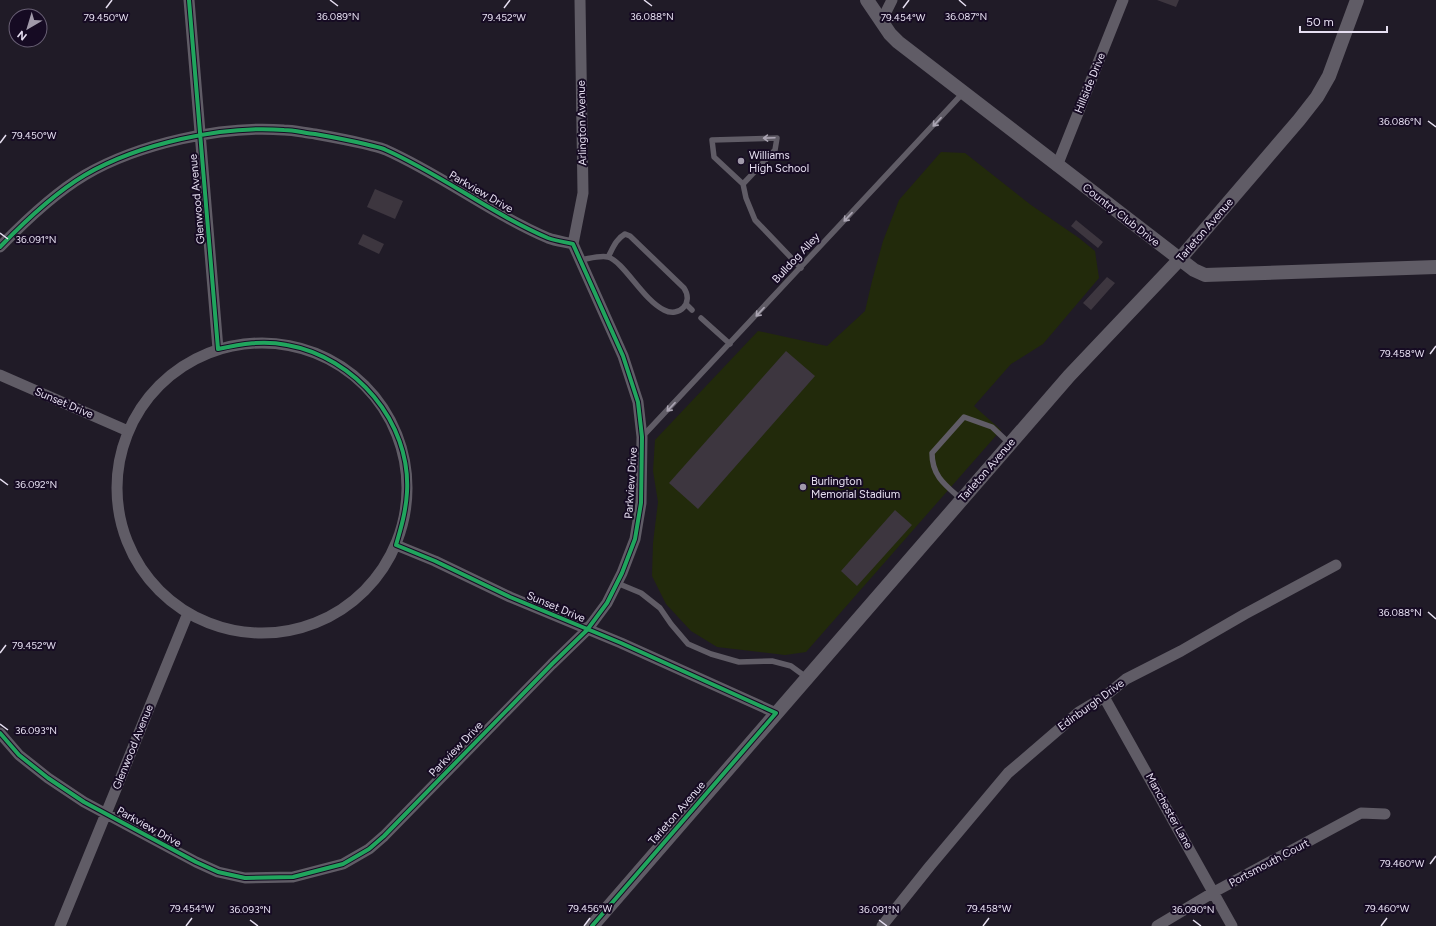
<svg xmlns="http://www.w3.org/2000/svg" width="1436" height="926" font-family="Figtree,sans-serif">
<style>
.green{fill:#222a0b}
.building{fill:#3d363f}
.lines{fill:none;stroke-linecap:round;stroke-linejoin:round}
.service{stroke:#605c66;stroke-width:5.5}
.minor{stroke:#605c66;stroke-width:11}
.tertiary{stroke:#605c66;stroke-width:14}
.cycleway-casing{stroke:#160b23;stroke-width:6}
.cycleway{stroke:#20a55d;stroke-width:4}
.oneway{stroke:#aaa4b2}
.ticks{fill:none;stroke:#e6dff1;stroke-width:1.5}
.poi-dot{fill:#a19aaa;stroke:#160b23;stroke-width:1.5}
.labels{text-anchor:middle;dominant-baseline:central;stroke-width:4;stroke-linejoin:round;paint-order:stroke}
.street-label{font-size:11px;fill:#e6dff1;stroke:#160b23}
.poi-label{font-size:11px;fill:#e6dff1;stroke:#160b23;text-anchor:start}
.ticks-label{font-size:10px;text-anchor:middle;fill:#e6dff1;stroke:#160b23;stroke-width:4;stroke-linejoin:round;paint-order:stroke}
</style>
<rect width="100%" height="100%" fill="#201b27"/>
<path class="green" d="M941 152 965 153 1031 205 1079 238 1095 251 1099 278 1043 344 1011 364 974 406 1001 430 806 652 785 655 717 647 691 631 666 604 652 576 653 543 658 502 653 471 655 440 758 331 827 346 865 311 872 281 883 241 899 200Z"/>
<path class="building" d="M1157 0H1179L1176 7Z
M375 189 403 201 395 219 367 207Z
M1076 220 1103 242 1098 248 1071 226Z
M363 234 384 244 379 254 358 244Z
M1107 277 1115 283 1091 310 1083 303Z
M786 351 815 376 698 509 669 483Z
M895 510 912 525 857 586 841 571Z"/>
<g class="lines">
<path class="service" d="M743 184 775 150 777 138 712 140 714 157 743 184 746 198 755 220 801 268
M580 260C588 259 600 255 608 257 624 262 643 300 664 310 679 318 694 303 684 288L630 236 625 234C616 239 613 248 608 257
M686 304 692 310
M701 318 730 344
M642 437 963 93
M961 499C945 485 932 476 932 453L964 417 992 427 1009 443
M617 583 641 593 660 608 671 624 688 644 711 654 739 662 772 661 791 666 806 677"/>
<path class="minor" d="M189 0 218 349
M881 22 892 0
M1057 166 1123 0
M573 244 583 193 580 0
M0 247C25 221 53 194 85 175 138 144 222 125 284 130 294 130 305 133 315 134 332 137 348 140 365 144 372 146 380 147 386 150 442 175 492 214 548 238 556 241 565 242 573 244L623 356 638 402 642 437 641 503 635 539 622 573 607 603 587 630 552 664 384 836 369 849 343 864 293 877 245 878 218 872 196 862 84 802 48 778 19 755 0 733
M117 488a145 145 0 1 1 290 0a145 145 0 1 1-290 0Z
M0 375 128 431
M396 545 435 561 510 597 621 643 776 713
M1104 697 1232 926
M60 926 188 613
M882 926 930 866 1008 773 1079 712 1104 697 1126 679 1181 651 1245 614 1336 565
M1157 926 1214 892 1361 813 1385 814"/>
<path class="tertiary" d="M867 0 890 34 898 42 1194 270 1205 275 1436 267
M592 926 1069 376 1179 260 1299 120 1317 97 1329 76 1357 0"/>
<g class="cycleway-casing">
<path id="cycleway" d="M189 0 218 349C241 344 263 340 287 345 355 357 411 422 407 492 406 511 401 528 396 545L435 561 510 597 621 643 776 713 592 926
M0 247C25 221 53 194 85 175 138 144 222 125 284 130 294 130 305 133 315 134 332 137 348 140 365 144 372 146 380 147 386 150 442 175 492 214 548 238 556 241 565 242 573 244L623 356 638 402 642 437 641 503 635 539 622 573 607 603 587 630 552 664 384 836 369 849 343 864 293 877 245 878 218 872 196 862 84 802 48 778 19 755 0 733"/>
</g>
<use href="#cycleway" class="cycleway"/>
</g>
<defs><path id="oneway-shaft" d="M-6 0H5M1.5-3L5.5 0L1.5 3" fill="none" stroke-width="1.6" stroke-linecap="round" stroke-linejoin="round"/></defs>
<g class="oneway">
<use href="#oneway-shaft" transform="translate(937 122) rotate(133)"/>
<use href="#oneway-shaft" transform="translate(769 138) rotate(178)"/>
<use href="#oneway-shaft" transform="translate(848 217) rotate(133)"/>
<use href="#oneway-shaft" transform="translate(760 312) rotate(133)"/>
<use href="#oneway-shaft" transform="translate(671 407) rotate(133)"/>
</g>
<path class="ticks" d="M330 0 338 6M644 0 652 6M959 0 966 6M106 8 112 0M504 8 510 0M903 8 909 0M1428 121 1436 127M0 143 6 135M0 233 8 239M1430 354 1436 346M0 479 8 485M1428 612 1436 619M0 653 6 645M0 724 8 730M1430 864 1436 856M250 920 258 926M879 920 887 926M1193 920 1201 926M186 926 192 918M584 926 590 918M983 926 989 918M1381 926 1387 918"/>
<g class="poi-dot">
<circle cx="741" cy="161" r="4"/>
<circle cx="803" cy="487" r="4"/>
</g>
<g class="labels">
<g class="street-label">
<text transform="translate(1090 83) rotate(-68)">Hillside Drive</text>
<text transform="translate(582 123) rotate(-91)">Arlington Avenue</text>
<text transform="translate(481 192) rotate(30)">Parkview Drive</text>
<text transform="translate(197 199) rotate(-95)">Glenwood Avenue</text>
<text transform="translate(1121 215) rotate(38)">Country Club Drive</text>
<text transform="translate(1205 230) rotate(-49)">Tarleton Avenue</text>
<text transform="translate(796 258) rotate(-47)">Bulldog Alley</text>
<text transform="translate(64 403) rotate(23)">Sunset Drive</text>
<text transform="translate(987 470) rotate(-49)">Tarleton Avenue</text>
<text transform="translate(631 483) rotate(-86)">Parkview Drive</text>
<text transform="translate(556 607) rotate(23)">Sunset Drive</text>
<text transform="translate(1091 705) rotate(-36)">Edinburgh Drive</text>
<text transform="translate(133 747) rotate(-68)">Glenwood Avenue</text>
<text transform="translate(456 749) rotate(-46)">Parkview Drive</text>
<text transform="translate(1169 811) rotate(61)">Manchester Lane</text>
<text transform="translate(677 813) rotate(-49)">Tarleton Avenue</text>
<text transform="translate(149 827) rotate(29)">Parkview Drive</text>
<text transform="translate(1269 863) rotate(-28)">Portsmouth Court</text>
</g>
<g class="poi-label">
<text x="749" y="155">Williams<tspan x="749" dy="13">High School</tspan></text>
<text x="811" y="481">Burlington<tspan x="811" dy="13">Memorial Stadium</tspan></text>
</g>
</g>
<g class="ticks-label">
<text x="338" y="20">36.089°N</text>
<text x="652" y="20">36.088°N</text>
<text x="966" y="20">36.087°N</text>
<text x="106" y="21">79.450°W</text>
<text x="504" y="21">79.452°W</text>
<text x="903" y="21">79.454°W</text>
<text x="1400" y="125">36.086°N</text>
<text x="34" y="139">79.450°W</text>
<text x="36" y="243">36.091°N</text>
<text x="1402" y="357">79.458°W</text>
<text x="36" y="488">36.092°N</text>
<text x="1400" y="616">36.088°N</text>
<text x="34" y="649">79.452°W</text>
<text x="36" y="734">36.093°N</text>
<text x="1402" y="867">79.460°W</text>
<text x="192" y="912">79.454°W</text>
<text x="590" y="912">79.456°W</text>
<text x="989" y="912">79.458°W</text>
<text x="1387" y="912">79.460°W</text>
<text x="250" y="913">36.093°N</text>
<text x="879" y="913">36.091°N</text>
<text x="1193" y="913">36.090°N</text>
</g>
<g transform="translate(28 28) rotate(218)"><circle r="19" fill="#160b23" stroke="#696075"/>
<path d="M0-3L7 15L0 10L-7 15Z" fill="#a19aaa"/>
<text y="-6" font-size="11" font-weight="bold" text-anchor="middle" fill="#e6dff1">N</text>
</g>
<path d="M1300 26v6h87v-6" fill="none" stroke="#e6dff1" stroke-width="2"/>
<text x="1306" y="26" font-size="12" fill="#e6dff1" stroke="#160b23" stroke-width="3" paint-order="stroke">50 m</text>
</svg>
